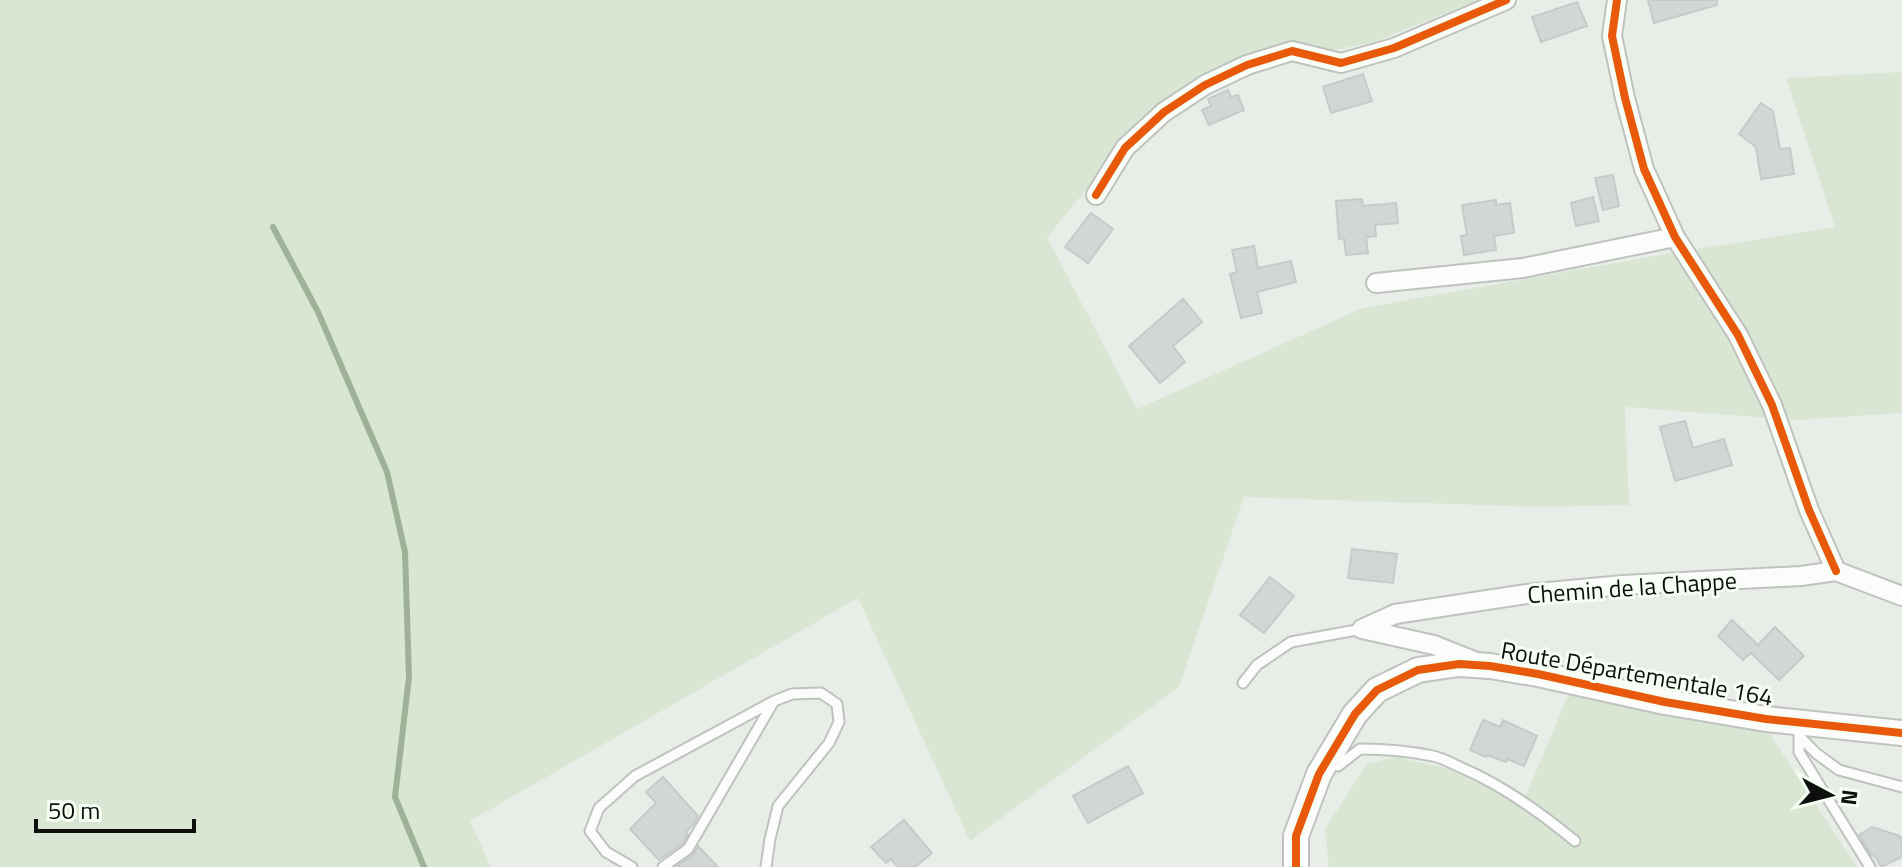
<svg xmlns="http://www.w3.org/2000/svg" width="1902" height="867" font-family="'Titillium Web',sans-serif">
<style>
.green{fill:#d8e6d3}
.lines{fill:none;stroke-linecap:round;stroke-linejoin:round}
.stream{stroke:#9eb297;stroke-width:6}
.building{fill:#d3d6d6;stroke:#c7caca;stroke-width:2}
.service-casing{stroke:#bfc3be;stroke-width:13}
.minor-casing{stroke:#bfc3be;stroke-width:22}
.tertiary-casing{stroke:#bfc3be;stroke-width:28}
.service{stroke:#fcfcfc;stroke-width:9}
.minor{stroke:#fcfcfc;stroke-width:18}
.tertiary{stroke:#fcfcfc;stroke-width:24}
.cycleway-casing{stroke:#f5fef2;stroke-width:13}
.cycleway{stroke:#e8590c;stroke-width:8}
.labels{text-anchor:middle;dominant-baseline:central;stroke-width:6;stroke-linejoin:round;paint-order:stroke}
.street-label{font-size:24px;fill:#0d0f0c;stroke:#f5fef2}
</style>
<rect width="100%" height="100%" fill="#e9ede8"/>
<path class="green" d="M0 0H1479L1374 42 1330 51 1287 41 1211 73 1146 117 1047 237 1137 409 1363 308 1660 255 1835 227 1786 78 1902 72V413L1796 420 1625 407 1629 505 1537 507 1244 497 1179 687 970 841 858 598 470 821 491 867H0Z
M1568 695 1767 730 1857 867H1329L1325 829 1367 764 1395 757 1446 768 1522 805Z"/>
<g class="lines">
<path class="stream" d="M273 227 318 312 387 472 405 552 409 677 395 797 424 867"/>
</g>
<path class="building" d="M1648 0H1717V5L1654 23Z
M1577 2 1587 26 1541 42 1532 17Z
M1363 74 1372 101 1331 113 1323 87Z
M1228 90 1231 97 1238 95 1244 110 1209 125 1202 110 1211 106 1208 99Z
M1761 103 1773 111 1780 149 1790 148 1794 174 1761 179 1756 147 1739 134Z
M1613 175 1619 206 1603 210 1595 178Z
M1593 197 1599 221 1576 226 1571 203Z
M1362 199 1363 206 1396 203 1398 223 1375 225 1376 236 1366 237 1368 253 1346 255 1344 238 1339 239 1336 201Z
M1496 200V205L1510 203 1514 233 1494 236 1496 250 1464 255 1461 236 1467 235 1462 205Z
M1091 213 1113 229 1088 263 1065 247Z
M1254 246 1258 268 1291 261 1296 282 1257 292 1262 313 1241 318 1230 274 1237 272 1232 250Z
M1183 299 1202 322 1173 346 1185 362 1160 383 1129 346Z
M1685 421 1693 448 1724 439 1732 465 1675 481 1660 427Z
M1352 549 1397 554 1393 583 1348 578Z
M1270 577 1294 596 1264 633 1240 615Z
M1732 620 1758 645 1775 627 1804 656 1779 680 1751 653 1743 660 1718 636Z
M1483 720 1500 727 1503 720 1537 736 1524 766 1507 759 1506 762 1487 755 1486 757 1470 750Z
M1128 766 1143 793 1088 823 1073 796Z
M663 777 698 816 693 825 686 832 688 835 682 844 659 860 630 829 656 803 646 792Z
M904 820 932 853 915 867H898L891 859 886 863 871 847Z
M1872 827 1900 836 1902 841V857L1881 867 1876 857 1871 855 1859 835Z
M698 846 718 867H676L693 855Z"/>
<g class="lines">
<g class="service-casing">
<path id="service" d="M1243 683 1257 665 1291 642 1362 629
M1799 725V752L1870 867
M1799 736 1817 754 1839 770 1902 787
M1329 763 1338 766 1360 749C1384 749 1409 751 1433 756 1443 758 1453 764 1462 768 1504 786 1540 812 1575 841
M632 867 606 852 590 831 599 808 635 776 774 701 792 694 821 693 837 704 839 722 829 743 778 806 770 839 766 867
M663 867 688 849 774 701"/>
</g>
<g class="minor-casing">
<path id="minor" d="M1617 0 1612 36 1625 98 1644 169 1675 237 1738 335 1772 405 1809 510 1836 571
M1096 195 1125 148 1164 112 1205 85 1247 65 1292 51 1341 63 1394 48 1506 0
M1376 283 1523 268 1675 237
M1362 629 1395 614 1527 594 1623 585 1801 576 1836 571 1902 596
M1362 629 1434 645 1474 661"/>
</g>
<g class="tertiary-casing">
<path id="tertiary" d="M1296 867V836L1319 774 1355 714 1377 690 1418 670 1459 664 1490 666 1538 674 1665 702 1766 719 1902 733"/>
</g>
<use href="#service" class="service"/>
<use href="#minor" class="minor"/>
<use href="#tertiary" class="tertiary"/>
<g class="cycleway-casing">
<path id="cycleway" d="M1617 0 1612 36 1625 98 1644 169 1675 237 1738 335 1772 405 1809 510 1836 571
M1096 195 1125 148 1164 112 1205 85 1247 65 1292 51 1341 63 1394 48 1506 0
M1296 867V836L1319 774 1355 714 1377 690 1418 670 1459 664 1490 666 1538 674 1665 702 1766 719 1902 733"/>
</g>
<use href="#cycleway" class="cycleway"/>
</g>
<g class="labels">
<g class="street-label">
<text transform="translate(1632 587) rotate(-4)">Chemin de la Chappe</text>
<text transform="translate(1637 673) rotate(10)">Route Départementale 164</text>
</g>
</g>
<g transform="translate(1830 795) rotate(97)" stroke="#f5fef2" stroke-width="6" paint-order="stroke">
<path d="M0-6L14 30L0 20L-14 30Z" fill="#0d0f0c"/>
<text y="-12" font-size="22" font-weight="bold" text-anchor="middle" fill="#0d0f0c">N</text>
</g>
<path d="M36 819v12h158v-12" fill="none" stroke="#0d0f0c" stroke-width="4"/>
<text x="48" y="819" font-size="24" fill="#0d0f0c" stroke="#f5fef2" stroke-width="6" paint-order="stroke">50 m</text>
</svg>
